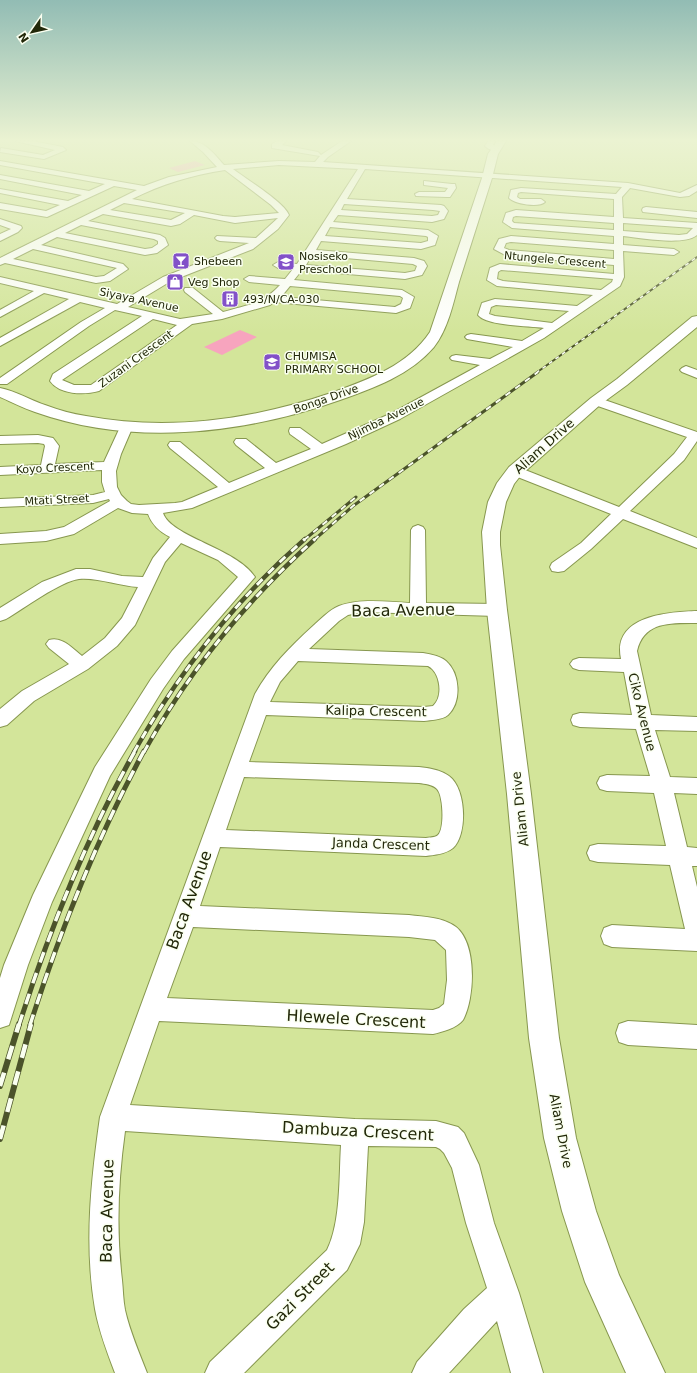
<svg xmlns="http://www.w3.org/2000/svg" width="697" height="1373" font-family="'DejaVu Sans',sans-serif">
<style>
.green{fill:#f7a4be}
.lines{fill:none;stroke-linecap:round;stroke-linejoin:round}
.street-casing{stroke:#87974f;stroke-width:2}
.secondary-casing{stroke:#87974f;stroke-width:2}
.street{fill:#fff;fill-rule:evenodd}
.secondary{fill:#fff;fill-rule:evenodd}
.rail-far4-casing{stroke:#4b532a;stroke-width:2}
.rail-far3-casing{stroke:#4b532a;stroke-width:3}
.rail-far2-casing{stroke:#4b532a;stroke-width:4.5}
.rail-far1-casing{stroke:#4b532a;stroke-width:5}
.rail-casing{stroke:#4b532a;stroke-width:6}
.rail-far4{stroke:#fafff0;stroke-width:1.5;stroke-dasharray:4;stroke-linecap:butt}
.rail-far3{stroke:#fafff0;stroke-width:2;stroke-dasharray:6;stroke-linecap:butt}
.rail-far2{stroke:#fafff0;stroke-width:3;stroke-dasharray:8;stroke-linecap:butt}
.rail-far1{stroke:#fafff0;stroke-width:3.5;stroke-dasharray:11;stroke-linecap:butt}
.rail{stroke:#fafff0;stroke-width:4.5;stroke-dasharray:14;stroke-linecap:butt}
.labels{text-anchor:middle;dominant-baseline:central;stroke-width:3;stroke-linejoin:round;paint-order:stroke}
.far-poi-label{font-size:11px;fill:#222809;stroke:#fafff0;text-anchor:start}
.far-street-label{font-size:11px;fill:#222809;stroke:#fafff0}
.street-label{font-size:13px;fill:#222809;stroke:#fafff0}
.near-street-label{font-size:16px;fill:#222809;stroke:#fafff0}
</style>
<rect width="100%" height="100%" fill="#d3e59a"/>
<path class="green" d="M195 161 205 165 178 172 169 168Z
M240 330 257 337 222 355 204 347Z"/>
<g class="lines">
<g class="street-casing">
<path id="street" d="M15 141H32L63 147 66 150 44 159 0 152 1 148 43 155 55 150Z
M190 141C205 141 214 154 224 165L279 161 315 162 320 156 272 148V144L277 141H286L282 145 318 152 321 155 342 141H351L328 157 323 162 628 183 680 193 697 185V191L689 196 680 197 630 188 622 197 623 218 697 223V235C684 246 641 238 623 236V245L674 249 679 252 674 255 623 251 624 277 620 286 544 338 400 419 346 444 192 508 163 513C171 537 236 548 255 577L184 659 163 689 110 776 52 902 28 965 9 1025 0 1028V978L4 965 33 895 95 767 151 679 172 651 238 577 218 560 181 543 165 562 135 625 117 646 88 669 34 701 7 725 0 727V709L22 691 69 664 49 648 46 644 49 640C62 636 72 648 82 656L105 638 122 618 138 587C120 586 96 577 79 579 61 581 23 609 6 619L0 621V608L42 582 76 569H90L122 576 143 577 153 558 170 537C160 532 152 525 148 514L132 513 118 508 74 534 46 541 0 544V534L46 531 64 527 110 501 109 499 93 503 0 507V499L93 495 105 492 102 482V470L0 475V467L41 465 45 446 44 444 38 443 0 444V436L38 435 53 438 59 446 55 464 104 462 122 423H132L133 426 121 454 116 471 117 487 121 495 127 501 131 504 139 505 175 503 182 502 218 487 170 448 168 445 170 442H180L229 483 265 468 236 445 234 442 236 439H246L276 463 311 449 290 434 289 431 290 428H300L322 444 392 413 480 365 452 360 450 358 452 356 456 355 490 359 513 347 467 339 465 337 467 335 471 334 522 341 544 328C529 326 487 326 478 315L482 303 495 299 577 306 593 295 497 286 487 280 490 268 500 264 614 274V265L507 256 494 249 499 239 511 236 614 244V236L512 228 503 222 506 213 516 210 614 217V199L521 192 518 193 517 197 520 199H541L545 202C539 208 515 204 509 198L511 190 521 188 616 194 622 187 365 169 347 199 441 205 444 206 448 211 444 219 432 222 338 215 333 222 428 230 438 236 435 245 421 249 321 241 316 250 414 258 424 261 427 266 422 275 405 279 302 270 294 280 402 290 414 297 410 308 396 313 274 302 270 305 222 319 192 324 99 391C84 395 60 395 50 381L53 374 142 316 115 310 89 326 7 384H0V378L81 322 105 308 80 302 0 346V338L69 299 44 293 0 317V310L34 291 0 283V277L117 304 163 277 249 243 220 241 217 240 215 238 217 236 256 238 278 218 235 223 194 215 180 224 171 226 103 214 88 221 160 235 165 238 168 245 157 253 145 255 57 237 41 245 123 264 128 269 110 281 96 283 5 263 0 265V258L137 190 114 186 47 217 0 209V203L46 211 60 205 0 193V189L68 201 82 195 0 179V175L89 191 105 184 0 165V161L144 186 169 177 217 167 203 152ZM279 165 358 169 297 264 278 262 273 265 278 268 293 269 285 279 249 276 244 279 249 282 280 285C263 304 247 305 223 312L193 288H185L184 290 185 292 213 314 180 319 128 307 171 281 253 249 278 229 289 215C284 202 246 179 233 169ZM225 170 271 205 279 213 235 217 223 216 132 199C162 184 192 175 225 170ZM124 203 185 213 171 220 110 210ZM344 204 433 210 440 211 438 215 432 216 341 210ZM516 216 614 223V230L514 223 512 221 513 217ZM623 223 693 228 687 234 679 235 623 231ZM81 225 154 239 158 241V244L152 248 145 249 65 233ZM330 227 426 236 428 237V241L421 243 325 236ZM511 242 614 250V259L509 250 504 248 506 243ZM33 249 117 268 104 276 96 277 13 259ZM312 255 413 264 417 266 415 271 405 273 306 265ZM501 270 613 279 612 282 601 290 503 281 497 279 498 272ZM290 286 400 296 403 298 401 304 395 307 281 297ZM496 305 569 311 552 323 495 316 489 314 491 307ZM153 319 177 325 91 385H74L62 380Z
M488 141H495L493 145 499 147V151C494 152 488 149 485 146Z
M424 181 452 184H455L456 188 450 197H447L416 196 415 194 419 192H445L448 188 424 185Z
M646 207 697 212V218L643 212 642 210 643 208Z
M0 219 21 226 22 228 18 232 0 241V234L11 229 0 225Z
M686 366 697 370V378L682 372 680 370 682 368Z
M596 397 697 432V441L684 460 630 511 697 538V548L623 519 591 549 564 571 558 572 552 571 550 567 552 563 581 543 611 514 510 474 508 471 510 468 515 467 520 468 619 507 674 454 687 437 592 404 590 401 592 398Z
M418 525 423 527 425 530 426 603 497 604 503 606 505 610 503 614 497 616 362 612 348 615 339 621 309 649 423 653C430 654 440 656 446 661 460 673 462 702 448 715 442 720 431 720 424 721L266 715 249 762 419 767C429 768 441 770 449 776 466 788 468 834 453 848 446 854 434 855 426 856L220 847 200 906 409 915C424 917 443 917 456 927 477 944 475 998 463 1020 457 1028 442 1032 433 1034L159 1021 130 1105 355 1119 436 1121 458 1127 464 1133 479 1165 494 1223 519 1293 543 1373H511L497 1321 449 1373H412L417 1362 464 1309 487 1288 466 1223 452 1168 444 1153 440 1149 436 1147 368 1146 364 1222 360 1244 347 1270 244 1373H205L210 1362 327 1250C341 1222 339 1176 341 1145L125 1131C118 1181 116 1230 122 1280 123 1289 123 1300 125 1310 130 1332 139 1352 147 1373H115C107 1352 99 1331 95 1309 84 1245 91 1180 100 1117L255 694C270 667 290 647 313 626 321 619 329 610 339 606 361 598 387 602 410 603L411 530 413 527ZM298 661 428 666C440 672 444 696 433 706L424 707 270 702 280 682ZM244 777 419 783C425 784 432 784 437 789 443 795 445 828 438 835 435 838 430 837 426 838L226 830ZM193 927 409 937 435 940 446 950 447 980 444 1004 439 1008 433 1010 167 998Z
M697 611V623C671 623 644 621 637 651L651 715 697 717V731L655 730 670 777 697 778V794L674 793 687 847 697 848V866H692L697 887V951L612 947 604 944 601 936 604 928 612 925 685 929 670 865 598 862 590 860 587 853 590 846 598 844 666 846 654 793 607 791 600 789 597 783 600 777 607 775 650 776 636 729 580 727 573 725 571 720 573 715 580 713 632 715 624 672 579 670 573 668 570 664 573 660 579 658 621 659C612 616 667 612 697 611Z
M628 1021 697 1025V1049L628 1045 619 1042 616 1033 619 1024Z"/>
</g>
<g class="secondary-casing">
<path id="secondary" d="M497 141H506L498 154 492 178C481 213 470 247 459 282 453 304 448 329 434 347 410 375 374 388 340 400 244 434 133 447 35 412 23 408 12 402 0 397V388C16 391 30 400 45 405 58 410 73 414 86 416 170 432 255 419 334 392 370 379 408 365 430 332L482 178 488 154Z
M697 316V327L627 385 601 404 521 475 514 484 506 502 500 532V545L507 610 531 794 559 1038 576 1138 596 1211 619 1275 665 1373H626L585 1282 562 1211 544 1138 529 1038 507 794 487 610 482 532 488 502 497 483 509 467 591 398 617 379 692 317Z"/>
</g>
<use href="#street" class="street"/>
<use href="#secondary" class="secondary"/>
<g class="rail-far4-casing">
<path id="rail-far4" d="M536 373 697 257"/>
</g>
<g class="rail-far3-casing">
<path id="rail-far3" d="M304 540 356 497
M314 540 353 506 538 372"/>
</g>
<g class="rail-far2-casing">
<path id="rail-far2" d="M134 752C179 672 236 599 305 539
M144 752C188 672 247 600 315 539"/>
</g>
<g class="rail-far1-casing">
<path id="rail-far1" d="M19 1025C49 931 86 838 135 751
M30 1025C60 931 97 838 144 751"/>
</g>
<g class="rail-casing">
<path id="rail" d="M0 1086 19 1024
M0 1139 31 1024"/>
</g>
<use href="#rail-far4" class="rail-far4"/>
<use href="#rail-far3" class="rail-far3"/>
<use href="#rail-far2" class="rail-far2"/>
<use href="#rail-far1" class="rail-far1"/>
<use href="#rail" class="rail"/>
</g>
<linearGradient id="sky" x2="0" y2="1"><stop stop-color="#92bcb4"/><stop offset="0.42" stop-color="#ebf3d2"/><stop offset="1" stop-color="#ebf3d2" stop-opacity="0"/></linearGradient>
<rect width="697" height="334" fill="url(#sky)"/>
<defs>
<g id="bar-square" transform="scale(0.9)"><rect x="-9" y="-9" width="18" height="18" rx="4" fill="#8250c8" stroke="#fafff0"/><path d="M-6-5H6L.8 .8V4.5H3.5V6h-7V4.5H-.8V.8Z" fill="#fff"/></g>
<g id="school-square" transform="scale(0.9)"><rect x="-9" y="-9" width="18" height="18" rx="4" fill="#8250c8" stroke="#fafff0"/><path d="M0-5L7-2L0 1L-7-2ZM-4 1L0 2.5L4 1V4Q0 6-4 4Z" fill="#fff"/></g>
<g id="shop-square" transform="scale(0.9)"><rect x="-9" y="-9" width="18" height="18" rx="4" fill="#8250c8" stroke="#fafff0"/><path d="M-5-2.5h2.3a2.7 3.5 0 0 1 5.4 0H5L5.5 6h-11ZM-1.5-2.5h3a1.5 2.3 0 0 0-3 0Z" fill="#fff"/></g>
<g id="building-square" transform="scale(0.9)"><rect x="-9" y="-9" width="18" height="18" rx="4" fill="#8250c8" stroke="#fafff0"/><path d="M-4-6H4V6H1V3H-1V6H-4ZM-2.5-4.3h1.7v1.8h-1.7ZM.8-4.3h1.7v1.8H.8ZM-2.5-1h1.7V.8h-1.7ZM.8-1h1.7V.8H.8Z" fill="#fff"/></g>
</defs>
<g fill-rule="evenodd">
<use href="#bar-square" x="181" y="261"/>
<use href="#school-square" x="286" y="262"/>
<use href="#shop-square" x="175" y="282"/>
<use href="#building-square" x="230" y="299"/>
<use href="#school-square" x="272" y="362"/>
</g>
<g class="labels">
<g class="far-poi-label">
<text x="299" y="256">Nosiseko<tspan x="299" dy="13">Preschool</tspan></text>
<text x="194" y="261">Shebeen</text>
<text x="188" y="282">Veg Shop</text>
<text x="243" y="299">493/N/CA-030</text>
<text x="285" y="356">CHUMISA<tspan x="285" dy="13">PRIMARY SCHOOL</tspan></text>
</g>
<g class="far-street-label">
<text transform="translate(555 260) rotate(5)">Ntungele Crescent</text>
<text transform="translate(139 300) rotate(12)">Siyaya Avenue</text>
<text transform="translate(136 359) rotate(-36)">Zuzani Crescent</text>
<text transform="translate(326 399) rotate(-19)">Bonga Drive</text>
<text transform="translate(386 419) rotate(-26)">Njimba Avenue</text>
<text transform="translate(55 468) rotate(-3)">Koyo Crescent</text>
<text transform="translate(57 500) rotate(-3)">Mtati Street</text>
</g>
<g class="street-label">
<text transform="translate(544 446) rotate(-42)">Aliam Drive</text>
<text transform="translate(376 711) rotate(1)">Kalipa Crescent</text>
<text transform="translate(642 712) rotate(76)">Ciko Avenue</text>
<text transform="translate(520 809) rotate(-96)">Aliam Drive</text>
<text transform="translate(381 844) rotate(2)">Janda Crescent</text>
<text transform="translate(561 1131) rotate(79)">Aliam Drive</text>
</g>
<g class="near-street-label">
<text transform="translate(403 610) rotate(-1)">Baca Avenue</text>
<text transform="translate(189 900) rotate(-70)">Baca Avenue</text>
<text transform="translate(356 1019) rotate(3)">Hlewele Crescent</text>
<text transform="translate(358 1131) rotate(3)">Dambuza Crescent</text>
<text transform="translate(107 1211) rotate(-89)">Baca Avenue</text>
<text transform="translate(300 1296) rotate(-45)">Gazi Street</text>
</g>
</g>
<g transform="translate(32 32) rotate(236)" stroke="#fafff0" stroke-width="3" paint-order="stroke">
<path d="M0-3L7 15L0 10L-7 15Z" fill="#222809"/>
<text y="-6" font-size="11" font-weight="bold" text-anchor="middle" fill="#222809">N</text>
</g>
</svg>
